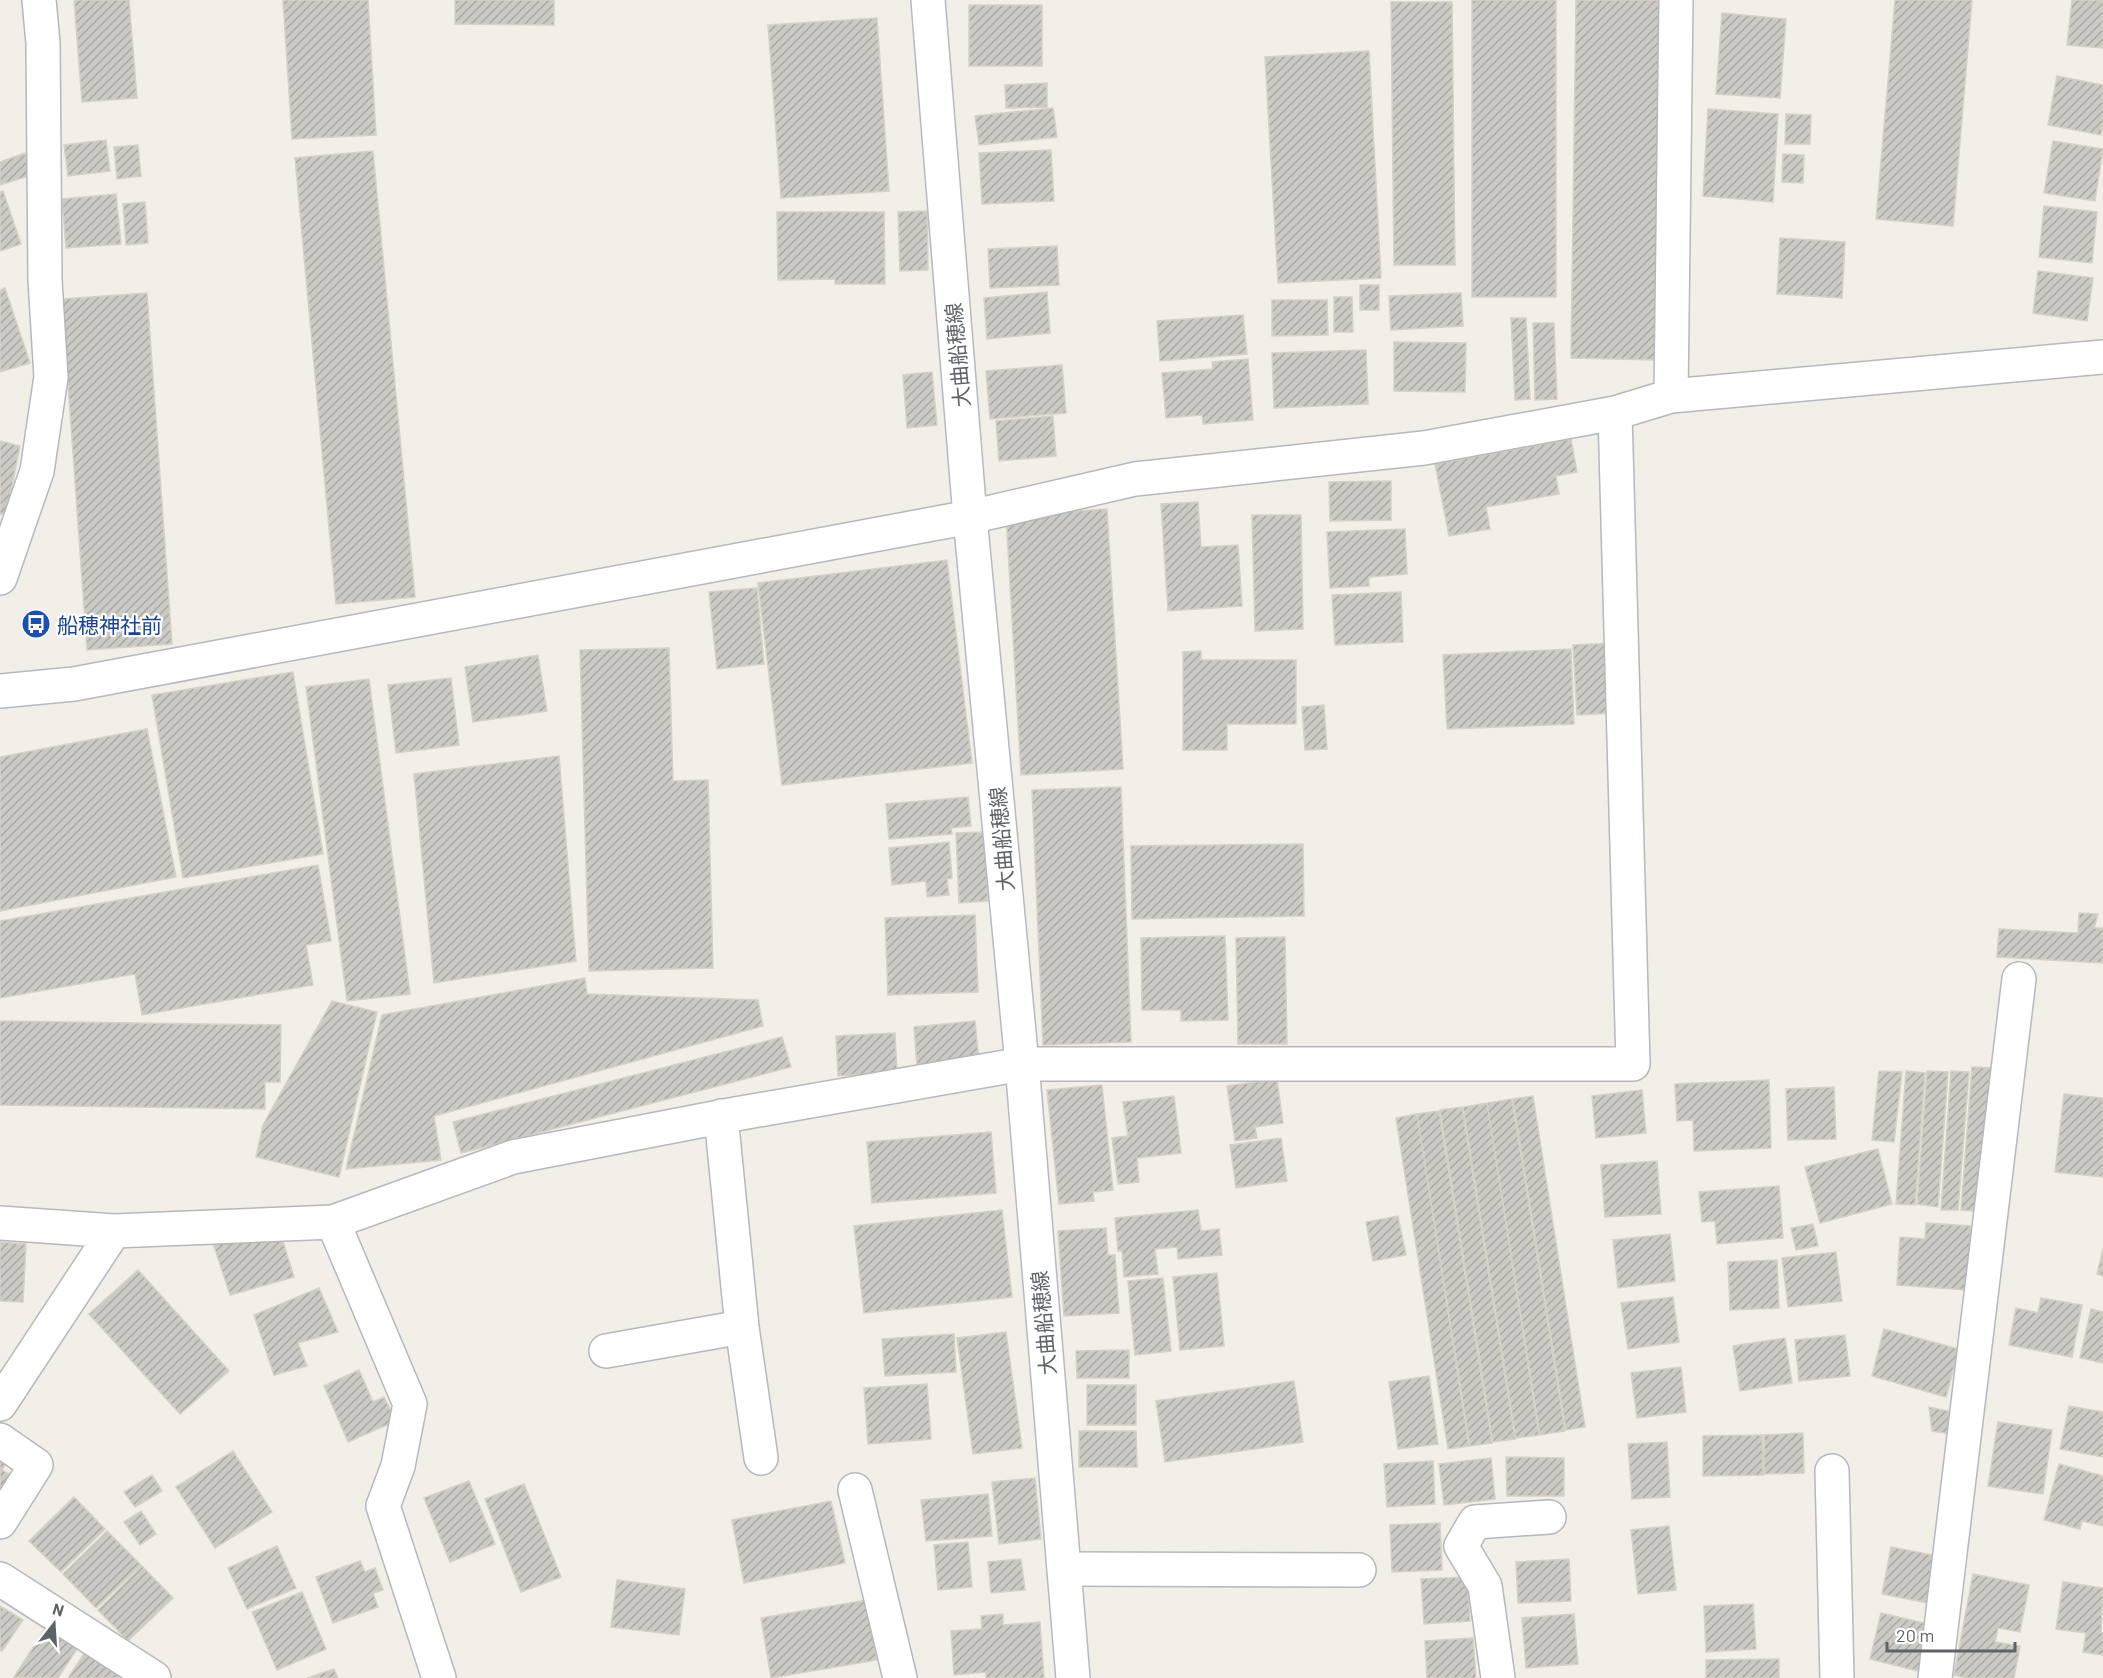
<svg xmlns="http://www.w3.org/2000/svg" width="2103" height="1678" font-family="Barlow,'Noto Sans JP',sans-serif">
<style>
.building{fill:url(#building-hatch);stroke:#d6d1c6;stroke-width:1.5}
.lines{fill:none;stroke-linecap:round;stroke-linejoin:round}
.minor-casing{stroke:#b5b8bc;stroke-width:36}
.secondary-casing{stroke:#b6babf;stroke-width:36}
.minor{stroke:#fff;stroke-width:33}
.secondary{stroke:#fff;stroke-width:33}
.labels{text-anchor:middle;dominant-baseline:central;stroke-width:4.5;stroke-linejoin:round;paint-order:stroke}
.street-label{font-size:21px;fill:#5f6368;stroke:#fff}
.transit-label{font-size:21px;fill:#164399;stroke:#fff;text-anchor:start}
</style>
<defs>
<pattern id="building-hatch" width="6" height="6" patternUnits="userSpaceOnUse" patternTransform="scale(1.5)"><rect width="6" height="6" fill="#cccac5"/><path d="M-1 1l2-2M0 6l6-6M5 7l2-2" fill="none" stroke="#a9a8a4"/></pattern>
</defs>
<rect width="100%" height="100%" fill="#f1efe8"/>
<path class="building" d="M74 0H129L137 98 82 102Z
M283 0H368L376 135 292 139Z
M455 0H554V25L455 24Z
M1472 0H1556V297H1472Z
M1576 0H1662L1657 360 1571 358Z
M1895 0H1972L1953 226 1876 219Z
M2072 0H2103V48L2067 45Z
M1391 2H1452L1455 265H1394Z
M969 5H1042V66H969Z
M1722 13 1786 19 1780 98 1716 94Z
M877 18 889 191 781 198 768 25Z
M1369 51 1381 278 1278 283 1265 57Z
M2057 76 2103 85V125L2101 135 2048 125Z
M1047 83V107L1006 108 1005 85Z
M1053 108 1057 137 979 145 975 116Z
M1708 109 1778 114 1773 202 1703 196Z
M1786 114 1811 115 1810 144H1785Z
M106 140 110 171 68 176 64 145Z
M2053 141 2103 149 2095 201 2044 193Z
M138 145 141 176 117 179 114 147Z
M1051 150 1054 201 982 204 979 153Z
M373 151 415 597 336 604 295 158Z
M25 153 32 175 0 185V162Z
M1783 154 1804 155 1803 183 1782 182Z
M3 191 21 244 0 251V192Z
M116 194 121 244 66 248 62 199Z
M145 202 148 243 126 245 123 204Z
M2044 206 2097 212 2092 263 2039 257Z
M927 211 928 270 900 271 898 212Z
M777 212H884L885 284H835V279L778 280Z
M1780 238 1845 242 1842 298 1777 294Z
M1057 246 1059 285 990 288 988 249Z
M2038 271 2093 278 2087 321 2033 313Z
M1360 285H1379V310H1360Z
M5 288 30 363 0 372V290Z
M1047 292 1050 333 987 339 984 298Z
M147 293 172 644 87 650 62 299Z
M1461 293 1463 326 1391 330 1389 296Z
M1334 297H1352L1353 332H1334Z
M1272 300H1327L1328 335 1272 336Z
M1243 315 1247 354 1160 361 1157 321Z
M1511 318H1526L1530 399 1515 400Z
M1533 323H1554L1557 399 1535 400Z
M1394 342 1466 343 1465 392 1394 391Z
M1366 350 1368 404 1274 408 1272 353Z
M1248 359 1253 420 1203 424 1202 415 1166 418 1162 373 1213 369 1212 362Z
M1062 365 1066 413 990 419 986 371Z
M932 372 937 425 907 428 903 375Z
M1053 416 1056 456 999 461 996 421Z
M1571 439 1577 472 1556 476 1559 494 1486 507 1490 529 1449 536 1435 464Z
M0 441 20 446 6 516 0 514Z
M1391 481V520L1330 521 1329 482Z
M1198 502 1201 547 1238 545 1242 606 1168 611 1161 504Z
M1107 509 1123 769 1021 775 1006 515Z
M1252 515H1301L1303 629 1255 631Z
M1405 529 1407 574 1369 577V586L1330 588 1327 532Z
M947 560 972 763 782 785 758 583Z
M757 588 764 664 717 669 709 592Z
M1401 592 1403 642 1335 645 1332 595Z
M1611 643 1615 713 1577 715 1573 645Z
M669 648 673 781 708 780 713 968 589 971 580 650Z
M1571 649 1574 724 1447 729 1443 655Z
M1201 651V660H1296V724H1227V750H1183V652Z
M538 655 547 711 473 722 465 667Z
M293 672 323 854 183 878 152 695Z
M451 678 459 745 396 753 388 685Z
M369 679 410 994 347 1001 306 687Z
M1324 705 1327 749 1305 750 1302 707Z
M147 729 176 877 0 911V757Z
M559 756 576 961 434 983 414 774Z
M1121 787 1131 1042 1043 1045 1032 790Z
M968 797 971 826 951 828 952 834 889 839 886 804Z
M985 832 988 901 959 903 956 833Z
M949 842 952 878 947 879 949 895 927 897 926 881 892 885 889 848Z
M1303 844 1304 916 1132 919 1131 846Z
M318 865 331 941 306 945 313 985 142 1015 135 974 0 998V921Z
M2079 913 2098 914 2094 928H2103V963L1997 957 1999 929 2078 933Z
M975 915 978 992 888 995 885 918Z
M1225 936 1228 1020 1181 1021V1010H1142L1141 938Z
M1285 937 1287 1044H1238L1236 938Z
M585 978 587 994 758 1000 763 1026 434 1116 441 1160 346 1169 382 1015Z
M332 1001 377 1012 339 1177 256 1157 263 1125Z
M0 1021 281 1025 280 1082H265V1109L0 1105Z
M975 1021 979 1061 917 1066 914 1027Z
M895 1033 897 1072 838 1076 836 1036Z
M782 1037 791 1067 461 1153 453 1122Z
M1972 1067 1997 1068 1986 1212 1961 1210Z
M1879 1071 1902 1072 1894 1142 1872 1140Z
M1906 1071 1925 1073 1915 1205 1896 1204Z
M1927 1071 1948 1072 1938 1207 1917 1204Z
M1951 1071 1969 1072 1958 1210H1941Z
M1277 1079 1283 1123 1255 1127 1257 1138 1235 1141 1227 1086Z
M1769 1080 1771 1148 1694 1151 1693 1120 1677 1121 1675 1084Z
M1102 1085 1113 1190 1093 1192 1094 1201 1059 1204 1047 1090Z
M1834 1087 1836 1139 1788 1140 1786 1089Z
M1642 1090 1646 1133 1596 1138 1592 1096Z
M2064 1094 2103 1098V1177L2055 1172Z
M1174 1096 1181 1153 1137 1158 1139 1182 1118 1184 1112 1138 1128 1136 1123 1102Z
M1533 1096 1585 1427 1566 1430 1513 1099Z
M1512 1099 1565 1431 1540 1435 1487 1103Z
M1487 1103 1539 1435 1516 1438 1463 1107Z
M1462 1107 1515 1439 1493 1442 1440 1110Z
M1439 1111 1492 1443 1470 1446 1417 1114Z
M1417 1114 1469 1446 1448 1449 1396 1118Z
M991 1132 996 1193 872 1203 867 1142Z
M1281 1138 1287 1181 1236 1188 1230 1145Z
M1878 1149 1892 1204 1820 1223 1805 1167Z
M1657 1161 1661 1214 1605 1217 1601 1165Z
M1779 1186 1783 1238 1717 1244 1715 1221 1702 1222 1699 1192Z
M1002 1210 1012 1297 864 1313 854 1226Z
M1198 1210 1201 1231 1219 1229 1222 1255 1178 1259 1177 1247 1155 1249 1158 1274 1124 1277 1122 1251H1118L1115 1218Z
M1398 1216 1406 1255 1373 1261 1366 1222Z
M276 1219 294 1277 230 1295 210 1234Z
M1926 1223 1971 1226 1967 1290 1897 1285 1900 1237 1925 1239Z
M1813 1224 1818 1246 1796 1250 1791 1228Z
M1106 1228 1108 1255H1115L1119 1313 1064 1316 1058 1231Z
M1670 1234 1675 1281 1618 1288 1613 1240Z
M0 1242 26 1244 23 1302 0 1301Z
M2103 1248V1276L2097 1274Z
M1836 1252 1842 1301 1788 1307 1782 1258Z
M1777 1260 1779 1308 1730 1310 1728 1262Z
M138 1270 229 1371 180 1414 89 1314Z
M1217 1273 1224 1346 1180 1350 1173 1277Z
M1163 1278 1171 1351 1135 1355 1128 1281Z
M319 1288 338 1332 298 1343 307 1366 274 1375 254 1315Z
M1673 1297 1679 1342 1628 1349 1621 1303Z
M2041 1298 2082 1305 2072 1357 2009 1345 2016 1308 2038 1313Z
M2091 1309 2103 1312V1363L2080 1358Z
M1884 1329 1959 1349 1946 1397 1872 1376Z
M1006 1332 1022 1448 973 1454 957 1338Z
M954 1334 956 1372 885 1376 882 1339Z
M1845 1335 1850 1376 1799 1381 1795 1340Z
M1785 1338 1792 1383 1740 1391 1733 1346Z
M1129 1350V1378H1077L1076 1351Z
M1681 1367 1686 1412 1637 1418 1631 1373Z
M359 1370 373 1402 384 1397 396 1421 348 1442 324 1386Z
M1429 1376 1438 1444 1398 1449 1389 1382Z
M1294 1381 1303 1442 1165 1462 1156 1401Z
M927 1384 931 1439 868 1444 864 1388Z
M1087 1385H1136V1425H1087Z
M2069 1406 2103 1412V1457L2060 1449Z
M1929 1407 1957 1413 1958 1435 1932 1431Z
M1998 1422 2052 1430 2043 1494 1988 1486Z
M1079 1431H1136L1137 1467H1079Z
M1803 1433 1804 1473 1764 1474V1435Z
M1762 1435 1763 1475 1703 1476V1436Z
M1667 1442 1670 1497 1632 1499 1628 1444Z
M233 1451 272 1512 215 1548 176 1487Z
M1506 1457 1564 1458V1496H1507Z
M1491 1458 1495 1499 1444 1505 1439 1464Z
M0 1459 6 1463 2 1470 19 1480 0 1512Z
M1433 1461 1435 1504 1387 1507 1384 1464Z
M2059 1464 2103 1476V1526L2082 1521 2080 1529 2044 1520Z
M152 1475 162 1491 135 1507 124 1492Z
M1035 1478 1041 1539 999 1544 992 1482Z
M469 1481 495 1544 450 1562 424 1498Z
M524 1484 561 1577 521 1592 485 1499Z
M988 1494 992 1536 926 1541 921 1500Z
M74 1497 105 1529 61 1572 29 1541Z
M831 1501 845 1563 744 1583 732 1520Z
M141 1511 156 1534 140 1545 124 1522Z
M1440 1523 1442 1570 1392 1572 1390 1525Z
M1669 1526 1676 1590 1638 1594 1631 1530Z
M107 1531 141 1565 96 1608 63 1574Z
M968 1542 972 1587 938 1590 934 1545Z
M277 1546 296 1588 247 1609 228 1568Z
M1891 1547 1943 1557 1933 1604 1882 1594Z
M1021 1559 1025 1590 991 1593 988 1562Z
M1569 1559 1571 1601 1518 1603 1516 1562Z
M360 1561 365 1572 375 1568 383 1590 373 1593 378 1607 333 1623 316 1577Z
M142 1566 173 1598 128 1641 98 1610Z
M1973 1574 2029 1585 2020 1632 1998 1628 1995 1642 2020 1646 2014 1678H1967L1954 1675Z
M1467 1577 1470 1621 1424 1624 1421 1579Z
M617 1580 685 1589 679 1635 611 1627Z
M2063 1582 2103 1588 2101 1633H2103V1655L2083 1652 2086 1633 2056 1629Z
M302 1592 326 1649 277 1670 252 1612Z
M866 1600 877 1660 771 1678 761 1618Z
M1753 1604 1756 1649 1706 1652 1704 1606Z
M0 1606 23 1620 2 1651 0 1650Z
M1881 1613 1933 1625 1922 1672 1870 1659Z
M1003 1614V1625L1040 1622 1044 1678H986V1672L954 1675 951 1631 982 1629 981 1616Z
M1574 1614 1578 1664 1526 1668 1522 1618Z
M52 1618 84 1638 58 1678 14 1677Z
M1473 1638 1476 1678H1427L1425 1641Z
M89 1646 137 1678H68Z
M1779 1659V1678H1706V1660Z
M334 1669 338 1678H307Z"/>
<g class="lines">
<g class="minor-casing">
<path id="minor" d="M1671 396 1676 0
M0 578 37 471 51 377 45 280 43 43 39 0
M0 691 74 684 970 517 1135 479 1424 448 1615 413 1671 396 2103 357
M721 1116 742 1327 761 1458
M333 1222 513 1157 730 1115 1022 1064H1633L1615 413
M0 1223 114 1231
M606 1351 742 1327
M0 1404 114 1231 333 1222 410 1404 398 1466 383 1506 439 1678
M0 1440 36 1465 0 1522
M1832 1471 1837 1678
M855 1490 900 1678
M1064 1569 1359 1570
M0 1579 154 1678
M1498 1678 1485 1586 1461 1546 1475 1522 1549 1517
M1935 1678 2019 979"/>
</g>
<g class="secondary-casing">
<path id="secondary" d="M928 0 970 517 1022 1064 1073 1678"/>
</g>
<use href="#minor" class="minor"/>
<use href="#secondary" class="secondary"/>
</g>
<defs>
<g id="bus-disc" transform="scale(1.5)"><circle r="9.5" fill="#1a4fb4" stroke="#fff"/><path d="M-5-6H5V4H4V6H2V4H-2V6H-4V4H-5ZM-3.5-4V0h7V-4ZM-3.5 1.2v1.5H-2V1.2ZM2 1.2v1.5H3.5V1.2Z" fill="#fff"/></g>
</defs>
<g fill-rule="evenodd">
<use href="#bus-disc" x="36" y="624"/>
</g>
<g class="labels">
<g class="street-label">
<text transform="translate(957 355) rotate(-95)">大曲船穂線</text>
<text transform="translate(1001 839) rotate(-95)">大曲船穂線</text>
<text transform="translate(1043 1323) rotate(-95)">大曲船穂線</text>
</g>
<g class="transit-label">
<text x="57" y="624">船穂神社前</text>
</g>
</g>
<g transform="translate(54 1624) rotate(17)" stroke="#ffffff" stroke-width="4.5" paint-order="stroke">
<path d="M0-4.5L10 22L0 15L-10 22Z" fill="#5f6368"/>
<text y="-9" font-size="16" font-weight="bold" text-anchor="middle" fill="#5f6368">N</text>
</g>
<path d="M1887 1642v9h128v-9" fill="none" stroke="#5f6368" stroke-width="3"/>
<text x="1896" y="1642" font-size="18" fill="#5f6368" stroke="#ffffff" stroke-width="4.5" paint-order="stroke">20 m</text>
</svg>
